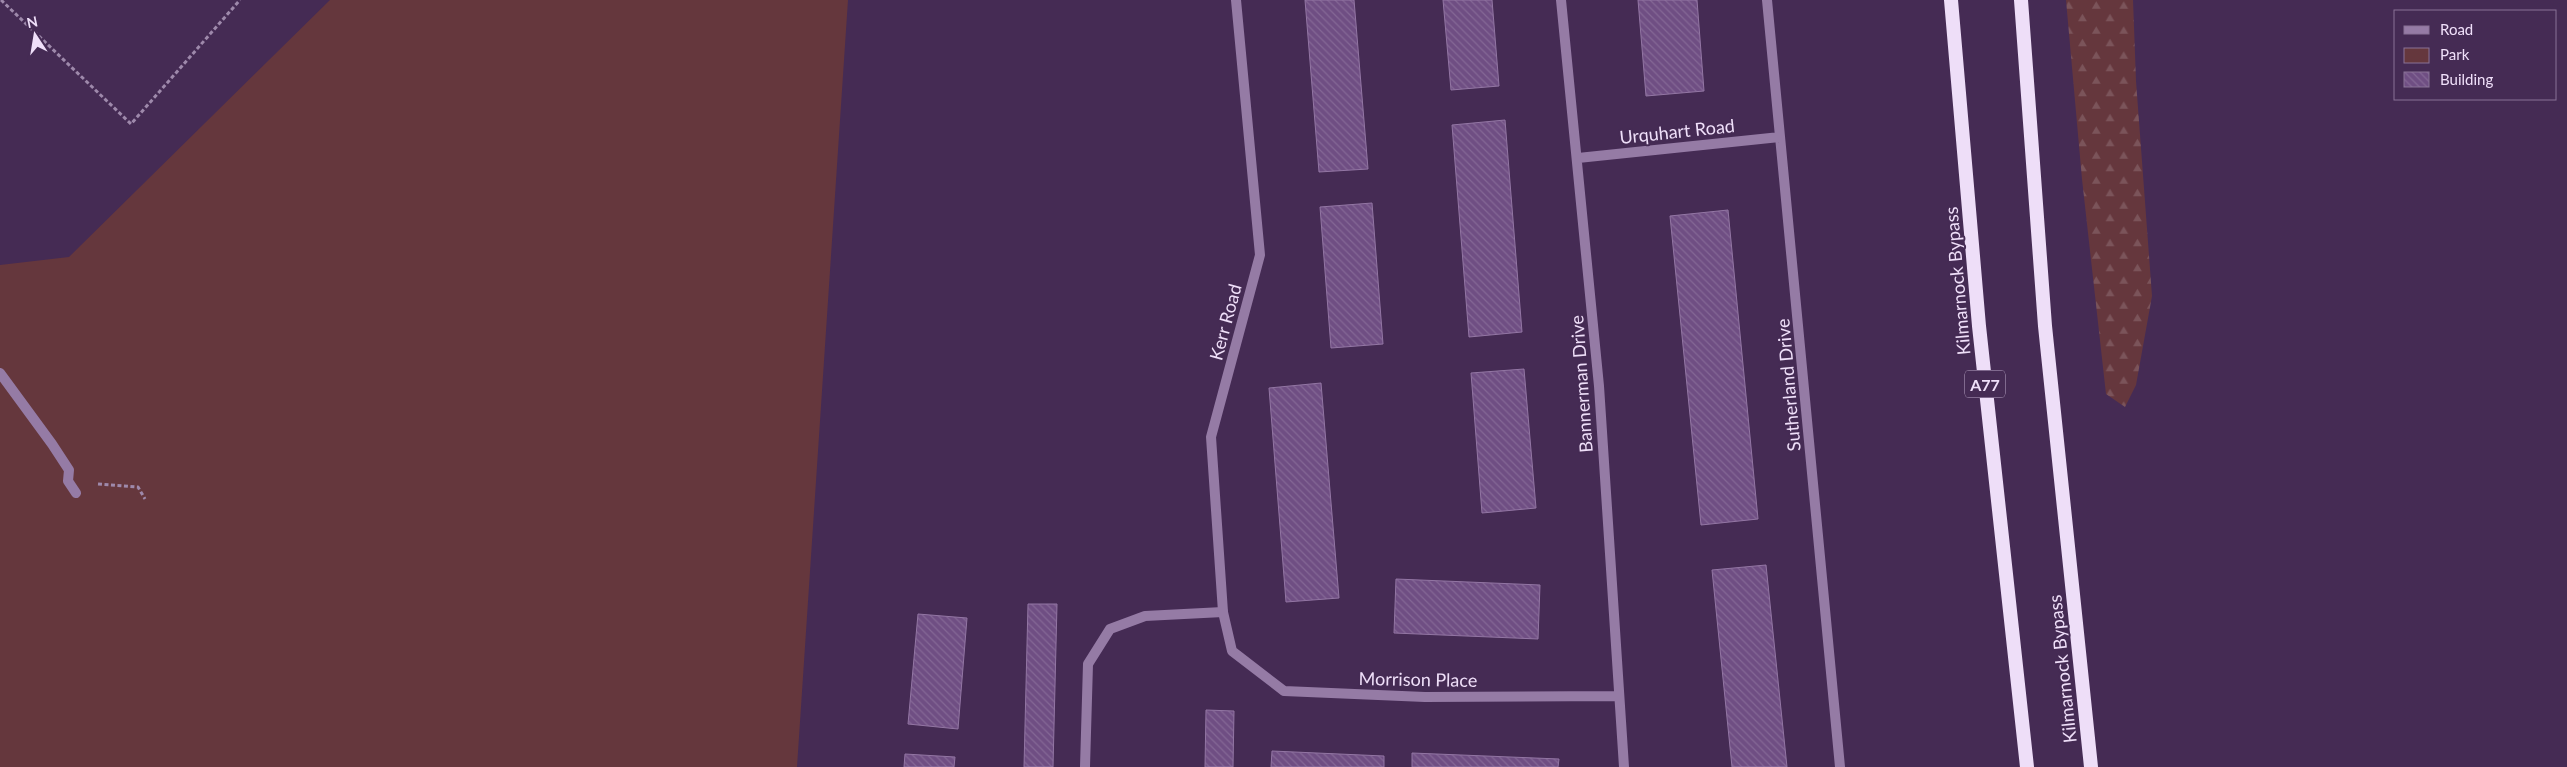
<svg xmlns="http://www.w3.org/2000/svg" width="2567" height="767" font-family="Lato,sans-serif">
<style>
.green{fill:#65373d}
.forest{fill:url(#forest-firs)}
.building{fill:url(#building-back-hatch);stroke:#9376a4}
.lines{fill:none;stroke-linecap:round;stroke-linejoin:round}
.path{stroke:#9e89ab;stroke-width:3;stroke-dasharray:4 2.5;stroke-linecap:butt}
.service{stroke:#957ba5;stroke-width:10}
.minor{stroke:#957ba5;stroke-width:10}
.trunk{stroke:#eedef8;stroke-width:14}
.labels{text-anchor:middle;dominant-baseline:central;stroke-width:4;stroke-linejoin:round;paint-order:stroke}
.shield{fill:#452b54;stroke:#bca9c8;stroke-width:1}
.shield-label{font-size:16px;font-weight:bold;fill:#efdff9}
.street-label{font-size:18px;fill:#efdff9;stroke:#452b54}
</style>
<defs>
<pattern id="forest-firs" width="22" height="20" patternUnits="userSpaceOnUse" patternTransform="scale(1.25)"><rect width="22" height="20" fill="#65373d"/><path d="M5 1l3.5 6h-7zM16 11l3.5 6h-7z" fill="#7b545a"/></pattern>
<pattern id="building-back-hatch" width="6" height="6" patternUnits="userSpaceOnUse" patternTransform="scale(1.25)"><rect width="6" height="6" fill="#6f4e83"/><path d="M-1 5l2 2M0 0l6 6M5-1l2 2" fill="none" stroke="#846795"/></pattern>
</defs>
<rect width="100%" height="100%" fill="#452b54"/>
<path class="green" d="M330 0H848L797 767H0V265L69 257Z"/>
<path class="forest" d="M2066 0H2133L2136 81 2152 296 2136 385 2125 407 2106 394 2082 179Z"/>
<path class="building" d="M1305 0H1354L1368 169 1319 172Z
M1443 0H1492L1499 86 1451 90Z
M1638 0H1697L1704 91 1646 96Z
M1505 120 1522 332 1469 337 1452 125Z
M1372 203 1383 344 1331 348 1320 207Z
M1728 210 1758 519 1701 525 1670 216Z
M1524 369 1536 508 1482 513 1471 373Z
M1321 383 1339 598 1286 602 1269 388Z
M1766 565 1787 767H1732L1712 570Z
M1396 579 1540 585 1538 639 1394 633Z
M1028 604H1057L1053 767H1024Z
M918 614 967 618 958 729 908 724Z
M1206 710 1234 711 1233 767H1205Z
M1272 751 1384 756V767H1271Z
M1412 753 1559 759 1558 767H1412Z
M905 754 955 757 954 767H904Z"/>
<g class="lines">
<path class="path" d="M1 0 131 124 240 0
M98 484 138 487 145 499"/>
<path class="service" d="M0 373 52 444 69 470 68 481 76 493
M1085 767 1088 664 1110 629 1145 616 1223 612"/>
<path class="minor" d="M1236 0 1260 255 1211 437 1223 612 1232 651 1284 691 1425 697 1618 696
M1561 0 1599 386 1624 767
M1767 0 1840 767
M1578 158 1780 137"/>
<path class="trunk" d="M1951 0 1979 326 2027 767
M2021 0 2045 326 2091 767"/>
</g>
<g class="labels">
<rect class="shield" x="1965" y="370.5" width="40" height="27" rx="4"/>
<g class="shield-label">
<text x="1985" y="384">A77</text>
</g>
<g class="street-label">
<text transform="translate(1677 131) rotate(-6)">Urquhart Road</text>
<text transform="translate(1957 281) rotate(-95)">Kilmarnock Bypass</text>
<text transform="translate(1225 322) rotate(-75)">Kerr Road</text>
<text transform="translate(1581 384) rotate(-94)">Bannerman Drive</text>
<text transform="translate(1788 385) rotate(-95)">Sutherland Drive</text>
<text transform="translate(2062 669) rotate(-96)">Kilmarnock Bypass</text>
<text transform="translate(1418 679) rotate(1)">Morrison Place</text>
</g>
</g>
<rect x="2394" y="10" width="162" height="90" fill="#452b54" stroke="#897396"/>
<rect x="2404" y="26" width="25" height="8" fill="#957ba5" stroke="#897396"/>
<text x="2440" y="35" font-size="15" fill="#efdff9">Road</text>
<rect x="2404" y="48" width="25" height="15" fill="#65373d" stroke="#897396"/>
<text x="2440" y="60" font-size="15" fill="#efdff9">Park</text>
<rect x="2404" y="72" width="25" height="15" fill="url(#building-back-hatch)" stroke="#897396"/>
<text x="2440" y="85" font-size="15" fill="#efdff9">Building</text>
<g transform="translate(35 35) rotate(348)" stroke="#452b54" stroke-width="4" paint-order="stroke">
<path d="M0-4L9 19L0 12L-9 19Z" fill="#efdff9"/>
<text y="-8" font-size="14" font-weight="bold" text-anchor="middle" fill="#efdff9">N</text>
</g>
</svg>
